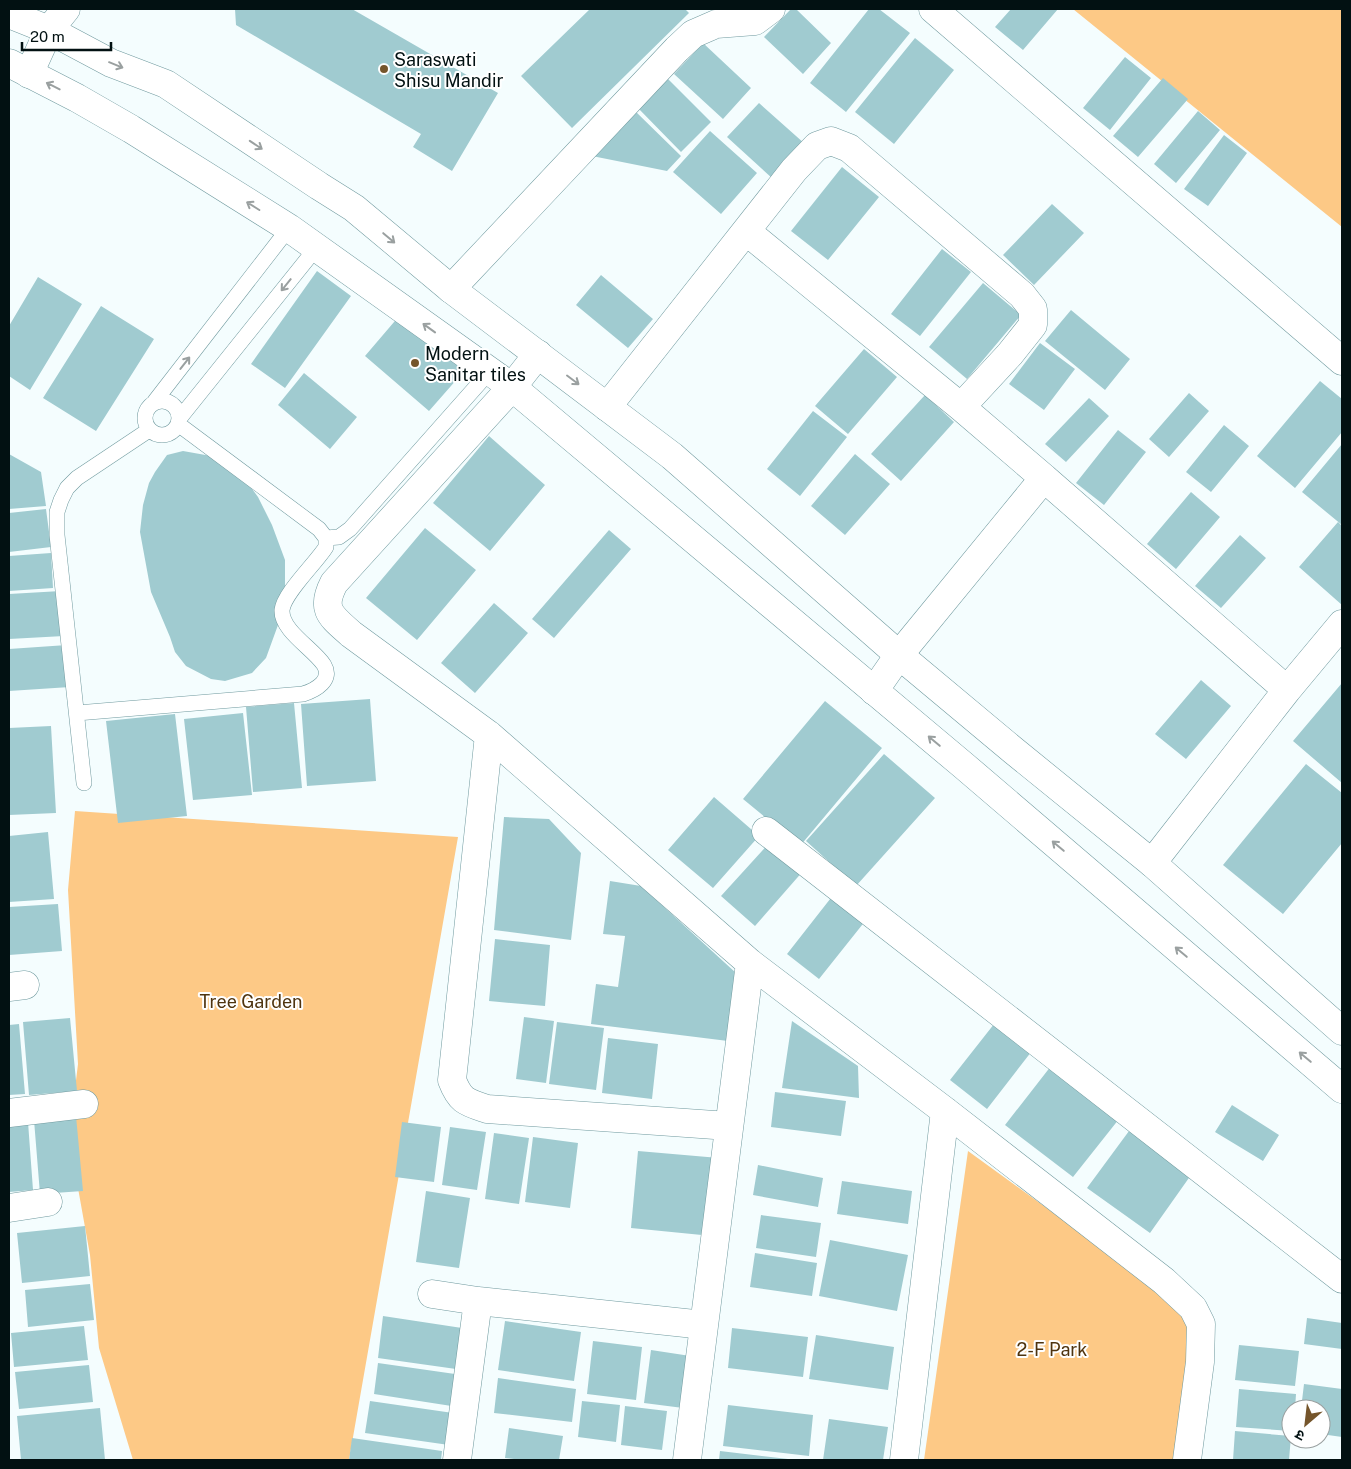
<svg xmlns="http://www.w3.org/2000/svg" width="1351" height="1469" font-family="'Public Sans','Noto Sans Devanagari',sans-serif">
<style>
.green{fill:#fdc986}
.building{fill:#a0cbd0}
.lines{fill:none;stroke-linecap:round;stroke-linejoin:round}
.service-casing{stroke:#709a9f;stroke-width:16}
.minor-casing{stroke:#709a9f;stroke-width:29}
.tertiary-casing{stroke:#709a9f;stroke-width:29}
.service{stroke:#fff;stroke-width:15}
.minor{stroke:#fff;stroke-width:28}
.tertiary{stroke:#fff;stroke-width:28}
.oneway{stroke:#9aa0a0}
.poi-dot{fill:#75552b;stroke:#fff;stroke-width:2}
.labels{text-anchor:middle;dominant-baseline:central;stroke-width:4;stroke-linejoin:round;paint-order:stroke}
.poi-label{font-size:18px;fill:#021112;stroke:#fff;text-anchor:start}
.park-label{font-size:18px;fill:#4f340f;stroke:#fff}
</style>
<rect width="100%" height="100%" fill="#f4fdfe"/>
<path class="green" d="M1073 9H1342V227Z
M75 811 458 837 349 1460H133L99 1348 90 1255 69 1138 78 1064 68 890Z
M968 1151 1157 1288 1191 1322 1177 1460H924Z"/>
<path class="building" d="M235 9H352L498 93 452 171 413 147 421 134 236 25Z
M590 9H685L689 13 572 128 521 76Z
M791 9H796L831 43 803 74 764 37Z
M869 9H879L910 33 846 112 810 83Z
M1011 9H1058L1023 50 995 27Z
M915 38 954 70 894 144 855 112Z
M703 43 751 88 723 119 674 74Z
M1125 57 1151 78 1110 130 1083 108Z
M667 78 711 122 681 152 637 107Z
M1163 78 1188 99 1138 157 1113 136Z
M759 103 805 144 773 179 727 137Z
M634 110 681 156 667 171 587 155Z
M1198 111 1220 130 1176 183 1154 164Z
M710 131 757 173 721 214 673 172Z
M1224 135 1247 153 1208 206 1184 189Z
M842 167 879 197 828 260 791 231Z
M1052 204 1084 233 1034 285 1003 255Z
M942 249 971 272 920 336 891 314Z
M317 271 351 296 285 388 251 364Z
M601 275 653 319 628 348 576 305Z
M38 277 82 304 30 390 9 376V326Z
M983 283 1021 315 967 379 929 347Z
M101 306 154 339 96 431 43 398Z
M1071 310 1130 359 1105 390 1045 341Z
M400 315 465 370 429 411 365 356Z
M1040 343 1075 369 1044 410 1009 384Z
M864 349 897 377 848 434 815 406Z
M304 373 357 417 330 449 278 405Z
M1320 381 1342 399V432L1295 488 1257 456Z
M1189 393 1209 411 1169 457 1149 439Z
M925 395 954 422 901 481 871 454Z
M1089 398 1109 416 1066 462 1045 444Z
M813 411 847 437 800 496 767 469Z
M1224 425 1249 446 1211 492 1186 472Z
M1118 430 1146 452 1104 505 1076 483Z
M489 436 545 485 490 551 433 503Z
M1342 444V525L1302 492Z
M183 451 211 456 247 482 258 497 272 525 285 560V601L278 625 266 658 252 673 225 681 211 679 186 666 175 652 170 637 151 592 140 532 143 505 149 483 155 472 167 455Z
M9 454 41 472 46 506 9 509Z
M855 454 890 484 845 535 811 506Z
M1191 492 1220 517 1176 569 1147 544Z
M46 509 51 547 9 552V513Z
M1338 522 1342 526V605L1299 567Z
M425 528 476 570 417 640 366 598Z
M609 530 631 549 554 638 532 619Z
M1240 535 1266 558 1221 608 1195 586Z
M51 553 53 588 9 591V556Z
M61 591 64 636 9 639V594Z
M494 603 528 633 475 693 441 663Z
M67 645 70 687 9 691V649Z
M1201 680 1231 706 1186 759 1155 734Z
M1342 683V783L1293 741Z
M370 699 376 781 307 786 301 704Z
M825 701 882 748 800 846 743 799Z
M294 703 302 788 253 792 246 707Z
M243 713 252 795 193 800 184 719Z
M175 714 187 816 118 823 106 721Z
M51 726 56 813 9 815V728Z
M884 754 935 798 856 886 806 841Z
M1306 764 1342 793V843L1283 914 1223 865Z
M714 797 759 836 713 888 668 850Z
M504 817 549 819 581 853 571 940 494 930Z
M48 832 54 899 9 902V836Z
M771 841 804 870 755 926 721 896Z
M610 881 641 886 736 973 728 1041 591 1024 596 984 618 987 625 936 603 934Z
M834 894 866 920 819 979 787 954Z
M58 904 62 951 9 955V907Z
M495 939 550 945 545 1006 489 1001Z
M524 1017 554 1021 546 1083 516 1079Z
M70 1018 77 1091 29 1095 23 1022Z
M998 1019 1035 1047 987 1109 950 1080Z
M792 1021 858 1066 859 1098 782 1088Z
M557 1022 604 1028 596 1090 549 1084Z
M19 1024 25 1094 9 1095V1025Z
M608 1038 658 1044 652 1099 602 1093Z
M1051 1066 1119 1119 1073 1177 1005 1125Z
M775 1092 846 1101 841 1136 771 1127Z
M1232 1105 1279 1135 1263 1161 1215 1132Z
M76 1116 83 1191 40 1194 34 1120Z
M28 1122 33 1190 9 1192V1123Z
M402 1122 441 1127 434 1182 395 1177Z
M450 1127 486 1132 477 1190 442 1185Z
M1129 1131 1191 1175 1150 1233 1087 1188Z
M494 1133 529 1138 519 1204 485 1199Z
M533 1137 578 1143 570 1208 525 1202Z
M638 1151 719 1158 712 1236 631 1228Z
M758 1165 823 1178 818 1207 753 1195Z
M842 1181 912 1191 908 1224 837 1214Z
M426 1191 470 1198 459 1268 416 1262Z
M761 1215 821 1223 816 1257 756 1248Z
M85 1226 90 1276 22 1283 17 1233Z
M830 1240 908 1255 897 1311 819 1296Z
M755 1253 817 1263 812 1296 750 1287Z
M90 1284 94 1320 28 1327 25 1290Z
M383 1316 462 1328 456 1369 378 1358Z
M1307 1318 1342 1323V1349L1304 1344Z
M505 1321 581 1332 574 1381 498 1370Z
M84 1326 88 1360 14 1367 11 1333Z
M732 1328 808 1337 803 1377 728 1368Z
M816 1335 894 1347 888 1390 809 1379Z
M593 1341 642 1347 636 1400 587 1394Z
M1239 1345 1299 1351 1295 1386 1235 1380Z
M651 1350 697 1357 691 1409 644 1403Z
M378 1363 462 1375 458 1407 374 1394Z
M89 1365 93 1402 19 1409 15 1372Z
M498 1378 576 1389 572 1422 494 1413Z
M1304 1384 1342 1389V1437L1321 1434V1409H1301Z
M1239 1389 1296 1394 1295 1409H1291V1431L1236 1427Z
M370 1401 453 1413 449 1445 365 1433Z
M582 1401 620 1405 616 1442 578 1437Z
M728 1405 813 1415 809 1456 723 1446Z
M625 1406 667 1411 662 1450 621 1445Z
M100 1408 105 1460H21L17 1416Z
M829 1419 888 1427 883 1460H823Z
M509 1428 563 1436 559 1460H522L505 1458Z
M1235 1431 1291 1436 1289 1460H1233Z
M352 1438 442 1451 441 1460H349Z
M720 1451 788 1459V1460H719Z"/>
<g class="lines">
<g class="service-casing">
<path id="service" d="M145 418a17 17 0 1 1 34 0a17 17 0 1 1-34 0Z
M155 401 289 228
M179 419 317 247
M326 538 339 537 350 529 490 371
M77 713 303 694C316 690 333 680 324 665 314 649 281 631 282 610 284 593 316 563 326 547V538L319 529 178 424
M84 783 57 535V512L61 500 67 488 77 478 149 430"/>
</g>
<g class="minor-casing">
<path id="minor" d="M933 9 1342 361
M29 74 49 30 66 9
M746 231 961 407 1044 478 899 655 874 691
M451 289 677 49 693 34 716 24 755 21 771 9
M538 354 512 387 334 583C320 610 331 616 351 634L489 735 750 963 945 1111 1164 1281 1193 1308 1201 1324 1200 1362 1187 1460
M607 407 794 170 817 146 831 141 849 148 1022 295 1033 309V325L1010 354 961 407
M1044 478 1287 690
M489 735 452 1080C460 1101 466 1102 487 1109L729 1126
M766 831 1342 1279
M1152 863 1287 690 1342 624
M9 987 25 985
M9 1113 84 1104
M9 1208 48 1202
M432 1294 478 1301 704 1325
M457 1460 478 1301
M687 1460 750 963
M904 1460 945 1111"/>
</g>
<g class="tertiary-casing">
<path id="tertiary" d="M9 14 49 30 111 63 166 84 319 186 354 208 451 289 672 456 899 655 1014 751 1152 863 1342 1031
M9 63 77 98 131 129 289 228 512 387 963 765 1342 1089"/>
</g>
<use href="#service" class="service"/>
<use href="#minor" class="minor"/>
<use href="#tertiary" class="tertiary"/>
</g>
<defs><path id="oneway-shaft" d="M-6 0H5M1.5-3L5.5 0L1.5 3" fill="none" stroke-width="1.6" stroke-linecap="round" stroke-linejoin="round" transform="scale(1.25)"/></defs>
<g class="oneway">
<use href="#oneway-shaft" transform="translate(116 65) rotate(22)"/>
<use href="#oneway-shaft" transform="translate(53 86) rotate(-153)"/>
<use href="#oneway-shaft" transform="translate(256 145) rotate(34)"/>
<use href="#oneway-shaft" transform="translate(253 206) rotate(-148)"/>
<use href="#oneway-shaft" transform="translate(389 238) rotate(40)"/>
<use href="#oneway-shaft" transform="translate(286 285) rotate(129)"/>
<use href="#oneway-shaft" transform="translate(429 328) rotate(-144)"/>
<use href="#oneway-shaft" transform="translate(185 363) rotate(-52)"/>
<use href="#oneway-shaft" transform="translate(573 380) rotate(37)"/>
<use href="#oneway-shaft" transform="translate(934 741) rotate(-140)"/>
<use href="#oneway-shaft" transform="translate(1058 846) rotate(-140)"/>
<use href="#oneway-shaft" transform="translate(1181 952) rotate(-140)"/>
<use href="#oneway-shaft" transform="translate(1305 1057) rotate(-140)"/>
</g>
<g class="poi-dot">
<circle cx="384" cy="69" r="5"/>
<circle cx="415" cy="363" r="5"/>
</g>
<g class="labels">
<g class="poi-label">
<text x="394" y="59">Saraswati<tspan x="394" dy="21">Shisu Mandir</tspan></text>
<text x="425" y="353">Modern<tspan x="425" dy="21">Sanitar tiles</tspan></text>
</g>
<g class="park-label">
<text x="251" y="1001">Tree Garden</text>
<text x="1052" y="1349">2-F Park</text>
</g>
</g>
<rect width="1351" height="1469" fill="none" stroke="#021112" stroke-width="20"/>
<g transform="translate(1306 1424) rotate(208)"><circle r="24" fill="#ffffff" stroke="#9aa0a0"/>
<path d="M0-4L9 19L0 12L-9 19Z" fill="#75552b"/>
<text y="-8" font-size="14" font-weight="bold" text-anchor="middle" fill="#021112">उ</text>
</g>
<path d="M22 42v8h89v-8" fill="none" stroke="#021112" stroke-width="2.5"/>
<text x="30" y="42" font-size="15" fill="#021112" stroke="#ffffff" stroke-width="4" paint-order="stroke">20 m</text>
</svg>
